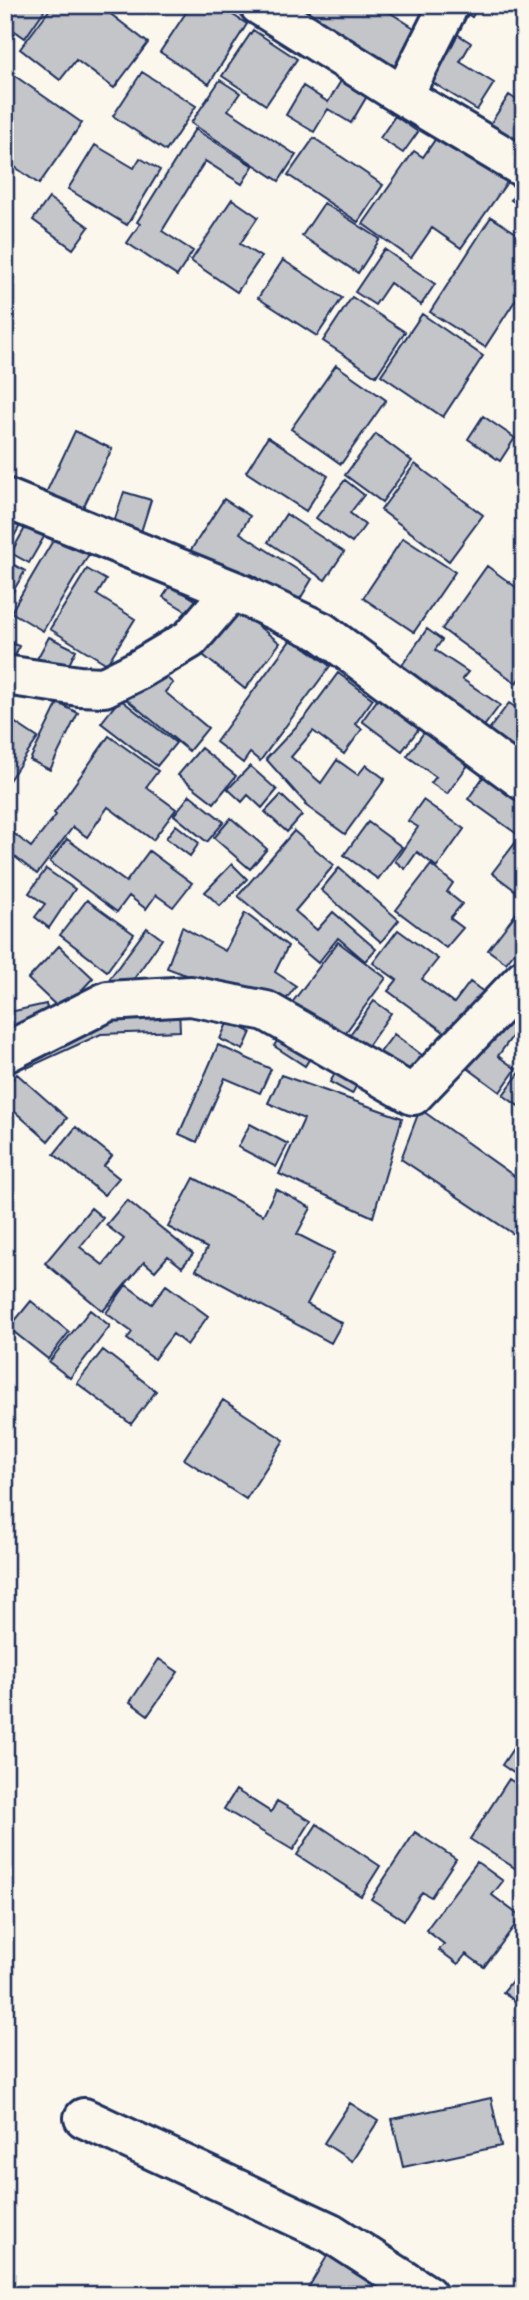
<svg xmlns="http://www.w3.org/2000/svg" width="529" height="2300" font-family="'Architects Daughter',sans-serif">
<style>
.building{fill:#c3c5c9;stroke:#1b2f5e;stroke-width:2}
.lines{fill:none;stroke-linecap:round;stroke-linejoin:round}
.minor-casing{stroke:#1b2f5e;stroke-width:44}
.minor{stroke:#fbf7ec;stroke-width:38}
</style>
<rect width="100%" height="100%" fill="#fbf7ec"/>
<filter id="ink" filterUnits="userSpaceOnUse"><feTurbulence type="fractalNoise" baseFrequency=".0143" numOctaves="2"/><feDisplacementMap in="SourceGraphic" scale="14" xChannelSelector="R" yChannelSelector="G"/><feConvolveMatrix kernelMatrix="1 2 1 2 8 2 1 2 1" color-interpolation-filters="sRGB"/></filter>
<g filter="url(#ink)">
<path class="building" d="M8 5H48L25 38 5 24V9Z
M53 5H99L148 43 114 88 76 60 60 80 20 49Z
M191 5H217L247 24 209 84 160 52Z
M310 5H378L419 31 392 74 302 18Z
M409 5H440L432 19Z
M457 5H479L472 17 456 7Z
M253 30 297 59 266 105 222 76Z
M451 30 471 43 460 62 494 83 477 110 422 76Z
M5 69 82 123 39 184 5 160Z
M347 71 373 86 351 123 328 109 314 132 286 115 303 86 328 102Z
M142 72 196 106 166 151 113 116Z
M220 80 240 93 228 110 296 155 279 181 191 123Z
M509 95 521 103 524 99V148L489 126Z
M395 116 418 132 403 153 380 138Z
M195 129 253 166 242 184 205 161 162 231 193 251 177 276 127 243 140 224 137 222Z
M441 131 510 178 461 248 432 228 411 258 363 224 414 151 423 157Z
M314 138 383 185 358 222 288 175Z
M95 145 134 168 140 158 160 170 127 225 68 189Z
M524 181V208L511 200Z
M49 198 89 227 73 249 33 220Z
M232 199 258 217 240 244 261 257 237 292 191 261Z
M324 203 380 239 358 273 302 236Z
M491 217 524 238V287L485 347 430 312Z
M384 249 435 284 421 305 390 283 375 305 355 292Z
M283 260 342 298 317 336 258 298Z
M352 297 405 332 376 376 323 341Z
M422 314 483 356 443 417 381 375Z
M336 365 386 400 341 464 291 429Z
M483 416 515 438 500 461 468 439Z
M75 431 112 449 81 512 45 495Z
M376 434 412 461 382 502 345 475Z
M268 437 328 476 306 511 246 472Z
M415 464 483 515 449 561 381 510Z
M345 480 364 495 350 513 365 525 352 543 316 518Z
M124 492 151 500 140 535 113 525Z
M224 499 250 516 240 533 312 579 297 604 251 574 242 587 189 553Z
M5 506 25 517 5 552Z
M286 514 344 552 325 580 268 542Z
M30 519 48 530 29 563 11 553Z
M58 532 91 551 43 631 11 612Z
M403 538 455 572 414 632 363 598Z
M7 561 25 571 5 605V565Z
M487 566 524 593V672L516 683 442 629Z
M87 569 106 580 97 595 135 619 107 664 50 629Z
M171 585 197 601 189 613 163 597Z
M232 606 280 643 245 689 198 651Z
M427 629 442 640 435 650 468 672 462 679 500 705 482 729 398 671Z
M49 637 76 650 61 681 31 670Z
M292 638 330 666 260 761 250 753 243 763 216 742Z
M5 641 19 646 11 666 5 664Z
M152 666 173 683 165 692 208 728 189 751 125 698Z
M338 673 373 699 355 724 362 729 344 754 313 731 291 757 321 783 337 760 358 775 366 765 385 779 345 834 305 805 306 804 266 759 306 716Z
M383 692 424 722 402 751 362 721Z
M120 699 176 743 157 766 101 723Z
M58 703 78 713 50 770 30 760Z
M509 703 524 713V741L522 744 524 745V759L487 732Z
M5 716 38 738 5 786Z
M430 724 474 757 447 794 431 783 436 777 407 756Z
M109 736 158 771 146 787 176 809 153 840 108 807 87 837 73 827 37 874 5 849V832L8 829 31 847 56 815 54 813Z
M201 748 236 776 214 803 178 775Z
M250 766 277 790 262 808 248 795 242 802 228 789Z
M484 776 518 801 524 795V839L468 799Z
M190 795 224 822 207 842 174 815Z
M281 795 302 815 287 832 265 812Z
M423 800 464 829 437 867 417 852 405 869 395 861 418 827 408 821Z
M231 818 267 849 250 869 214 838Z
M368 822 402 847 378 879 344 855Z
M176 825 199 843 190 856 166 838Z
M294 831 334 865 295 911 317 930 333 912 376 949 365 961 338 938 318 963 238 896Z
M67 839 126 882 149 851 192 883 173 907 156 895 146 909 129 896 117 912 50 862Z
M516 842 524 848V897L492 873Z
M232 864 247 879 220 906 205 892Z
M431 865 453 883 447 892 462 904 450 918 463 928 446 948 396 910Z
M339 868 399 920 381 942 321 890Z
M46 869 75 889 49 928 35 917 45 904 29 893Z
M87 900 134 934 107 971 60 935Z
M524 903V940L506 963 488 950Z
M245 913 288 946 275 972 296 986 278 1010 167 968 182 927 225 951Z
M147 928 162 939 124 993H99Z
M398 930 438 959 422 979 454 1003 470 982 488 995 455 1040 388 991 397 980 373 963Z
M338 942 386 978 337 1044 288 1008Z
M59 946 93 978 62 1011 28 979Z
M374 1001 391 1013 361 1056 344 1043Z
M46 1004 49 1018 5 1029V1013Z
M505 1004 524 1018V1020L498 1056 516 1069 500 1092 462 1064Z
M179 1009 180 1031 101 1034 27 1068 18 1048 90 1015Z
M228 1021 251 1032 243 1050 220 1039Z
M285 1028 317 1047 305 1066 274 1046Z
M394 1034 431 1062 413 1087 375 1059Z
M218 1045 271 1069 260 1093 225 1078 197 1142 179 1134Z
M343 1060 364 1072 352 1094 330 1082Z
M524 1067V1110L503 1095Z
M17 1074 67 1118 48 1141 5 1103V1087Z
M281 1075 402 1118 373 1217 279 1174 304 1119 268 1103Z
M420 1109 524 1183V1241L401 1159Z
M250 1124 288 1144 276 1167 238 1147Z
M76 1127 112 1156 104 1166 119 1178 104 1195 54 1154Z
M194 1178 263 1215 276 1189 311 1208 297 1234 334 1253 307 1304 342 1323 331 1343 196 1270 207 1248 168 1227Z
M127 1200 193 1254 182 1267 168 1256 155 1271 144 1262 103 1311 45 1263 91 1208 103 1218 80 1247 103 1265 124 1239 106 1225Z
M126 1285 152 1304 166 1285 208 1316 187 1345 173 1334 154 1359 127 1339 132 1332 106 1313Z
M31 1301 69 1332 48 1359 9 1328Z
M90 1310 110 1326 70 1378 49 1362Z
M103 1350 156 1391 131 1424 77 1383Z
M223 1400 284 1440 246 1499 184 1459Z
M159 1659 178 1672 148 1715 130 1702Z
M524 1732V1780L502 1765Z
M509 1779 524 1789V1821L522 1824 524 1825V1874L470 1839Z
M236 1790 271 1812 277 1801 311 1821 293 1850 224 1809Z
M317 1824 380 1866 361 1896 297 1855Z
M415 1832 456 1859 431 1897 422 1892 404 1920 371 1899Z
M477 1862 503 1881 492 1895 521 1917 484 1967 466 1954 458 1964 439 1950 444 1944 426 1930Z
M524 1966V2008L503 1992Z
M491 2098 501 2146 403 2167 392 2119Z
M350 2103 378 2121 352 2161 324 2143Z
M329 2253 376 2281 368 2295H304Z"/>
<g class="lines">
<g class="minor-casing">
<path id="minor" d="M259 5 403 96 524 168
M403 96 449 5
M5 498 232 590 322 632 524 781
M5 675 79 686 104 687 138 670 190 639 232 590
M5 1053 108 1001 191 996 266 1011 413 1095 524 979
M84 2118 331 2233 427 2295"/>
</g>
<use href="#minor" class="minor"/>
</g>
</g>
<rect width="529" height="2300" fill="none" stroke="#fbf7ec" stroke-width="28"/>
<rect x="14" y="14" width="501" height="2272" fill="none" stroke="#1b2f5e" stroke-width="2.5" filter="url(#ink)"/>
</svg>
